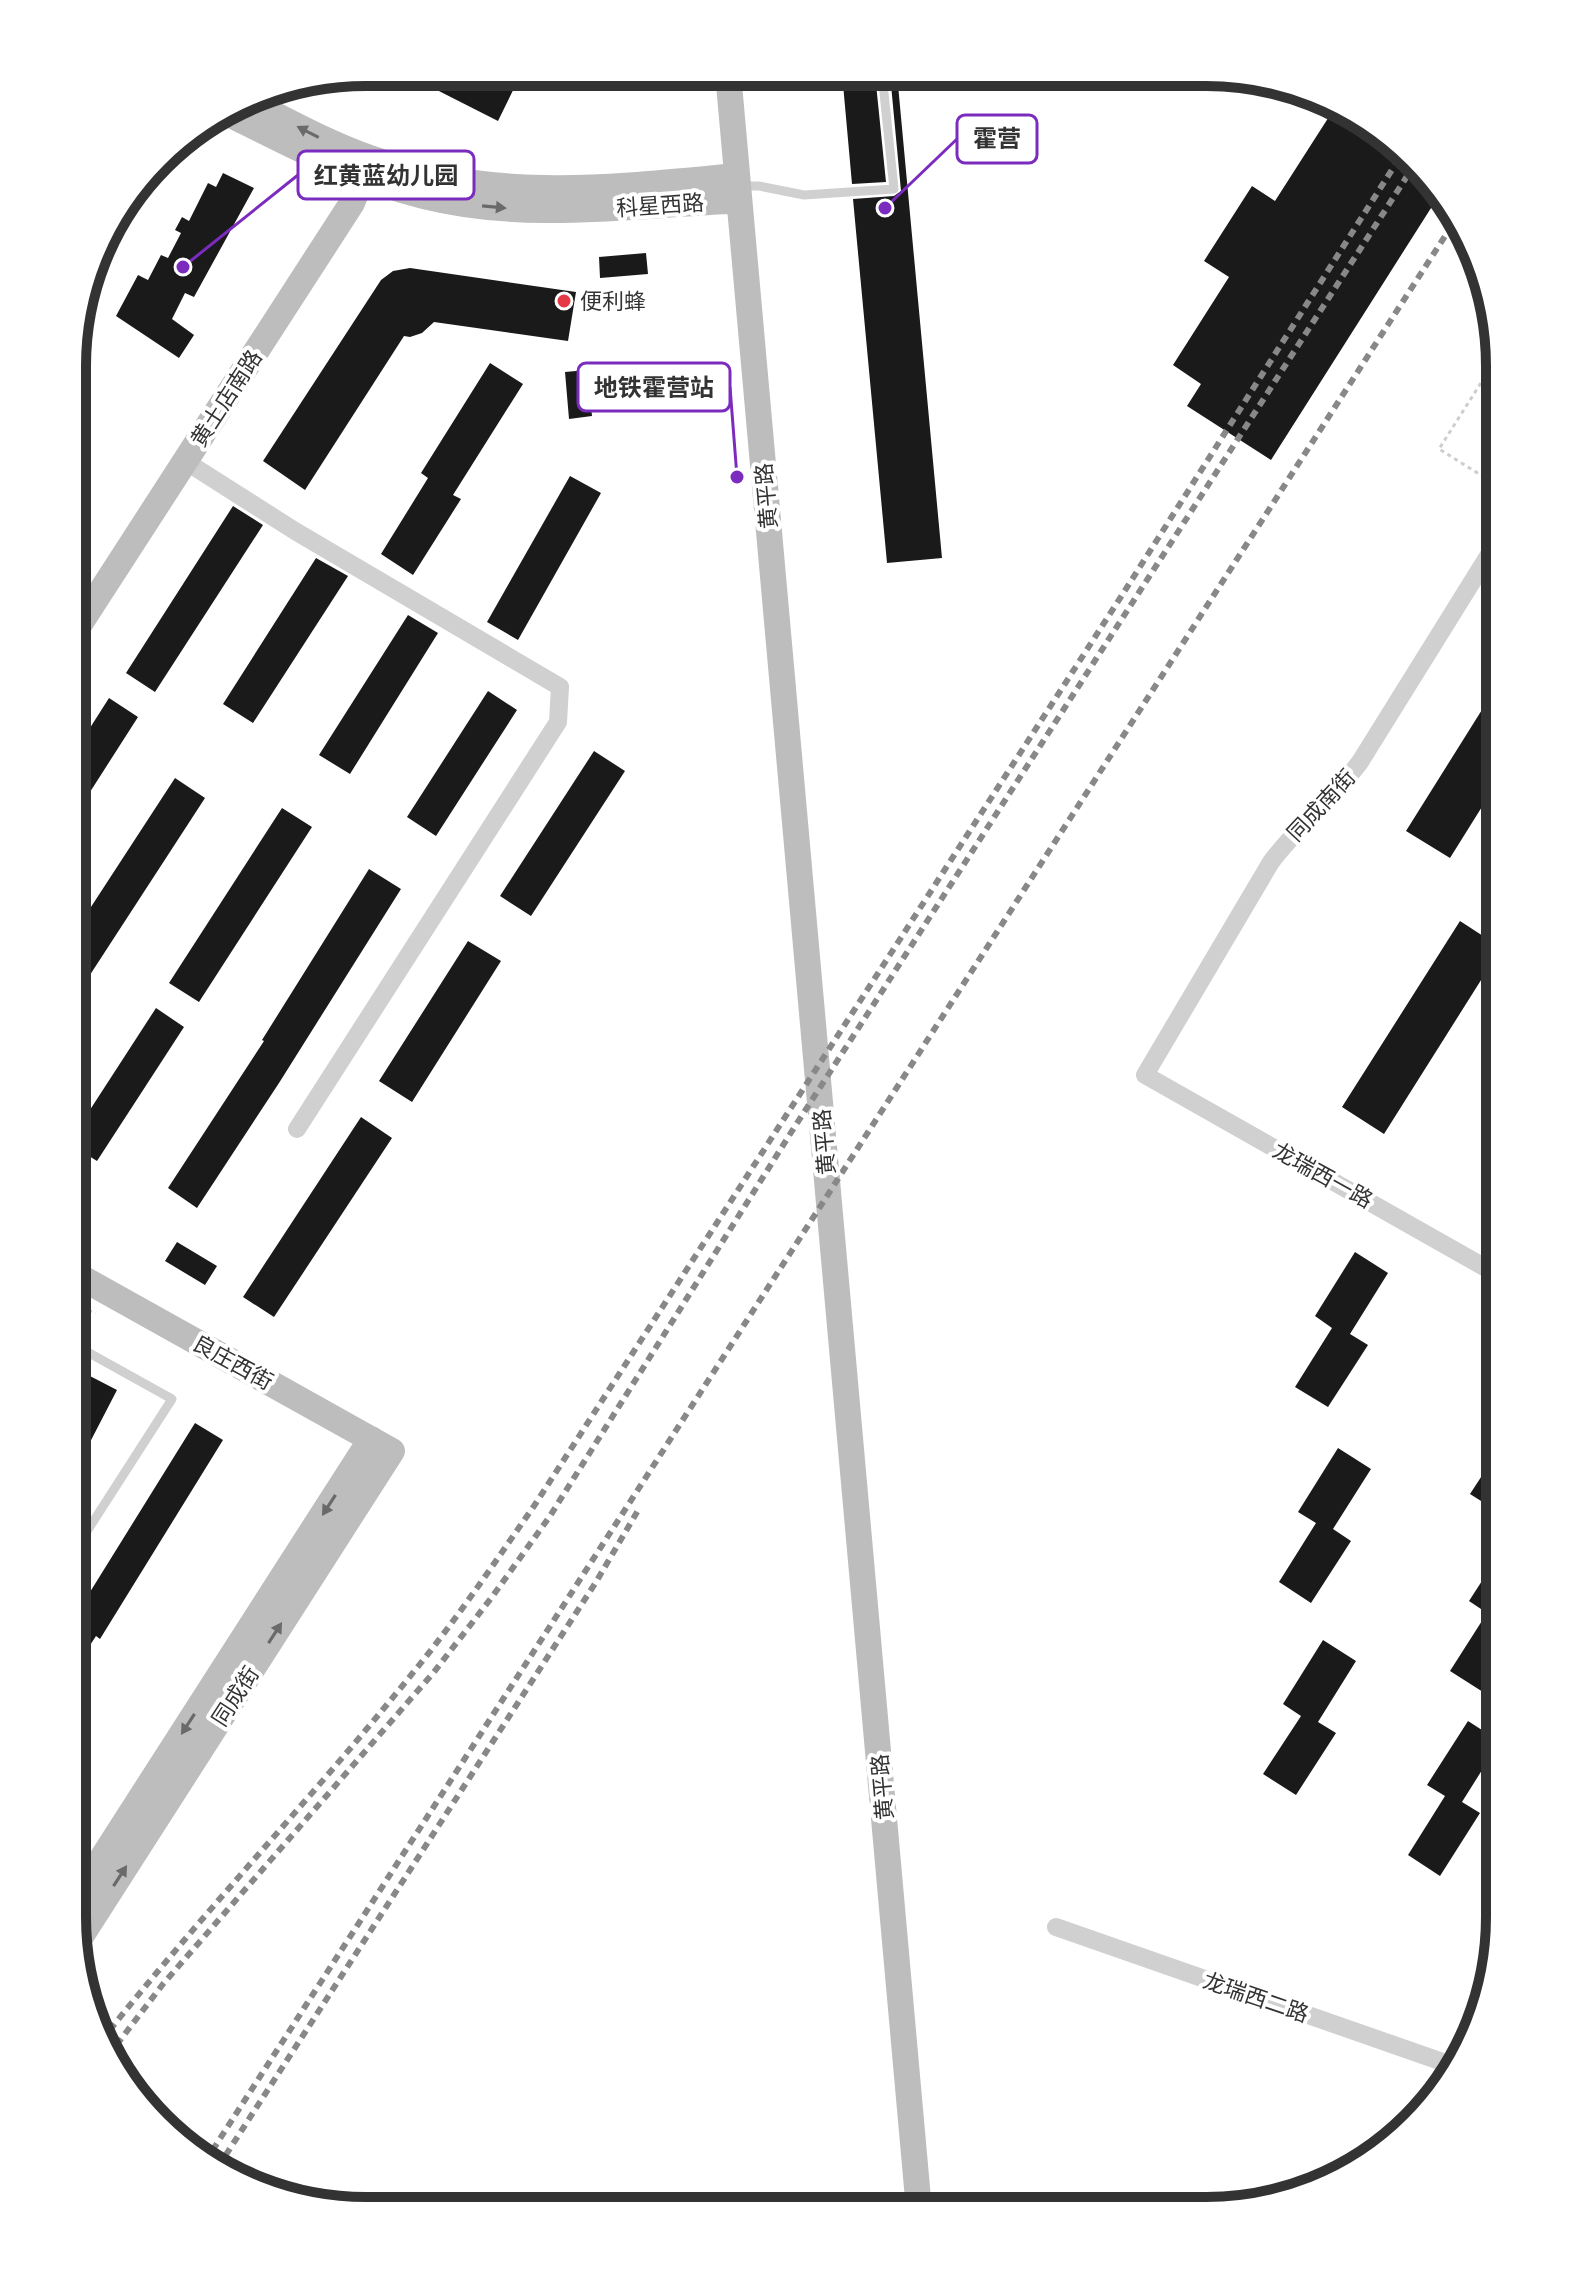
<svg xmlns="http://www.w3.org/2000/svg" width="1572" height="2283" font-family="'Titillium Web','Noto Sans SC',sans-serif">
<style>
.building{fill:#1a1a1a}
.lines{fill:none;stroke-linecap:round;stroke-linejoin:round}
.path{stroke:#cdcdcd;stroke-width:3;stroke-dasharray:4 4;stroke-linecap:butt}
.lane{stroke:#d0d0d0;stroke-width:9}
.street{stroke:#d0d0d0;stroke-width:18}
.secondary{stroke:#bdbdbd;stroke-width:26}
.rail{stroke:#888;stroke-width:6;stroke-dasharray:8 6;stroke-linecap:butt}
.oneway{fill:#6a6a6a}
.poi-dot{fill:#e63946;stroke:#fff;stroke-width:3}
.labels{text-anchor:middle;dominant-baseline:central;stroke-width:8;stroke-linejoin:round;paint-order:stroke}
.street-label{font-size:22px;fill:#333;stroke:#fff}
.poi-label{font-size:22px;fill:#333;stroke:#fff;text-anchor:start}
.rim{fill:none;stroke:#333;stroke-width:10}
.leader{fill:none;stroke:#7b2cbf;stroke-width:3}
.callout-dot{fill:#7b2cbf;stroke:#fff;stroke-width:3}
.callout{fill:#fff;stroke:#7b2cbf;stroke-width:3}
.callout-label{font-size:24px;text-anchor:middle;font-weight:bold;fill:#333}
</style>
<rect width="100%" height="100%" fill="#fff"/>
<path class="building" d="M436 72H522L498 121 429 86Z
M842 73 875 74 886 182 852 184Z
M890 74H897L942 558 887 563 853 199 894 196 901 191Z
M1332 112 1362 132 1366 125 1385 132 1438 197 1271 460 1187 406 1201 384 1173 365 1229 277 1204 261 1252 186 1275 201Z
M223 173 254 188 194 297 185 293 172 319 194 335 179 358 116 316 138 275 148 280 161 255 168 258 181 233 175 230 182 217 189 221 208 183 216 187Z
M646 253 648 274 600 278 599 257Z
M410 268 576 292 568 341 434 322 422 333 410 337 404 336 305 490 263 461 381 280 393 271Z
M490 363 523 384 453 495 461 499 413 575 381 554 428 478 421 473Z
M587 370 592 416 569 419 565 372Z
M570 476 601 493 518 640 487 622Z
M233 506 263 525 155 692 126 673Z
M316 558 348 576 253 723 223 704Z
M408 615 438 633 350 774 319 755Z
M1500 681V778L1450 858 1406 831Z
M488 691 517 710 436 836 407 817Z
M109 698 138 717 74 817V753Z
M594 751 625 771 531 916 500 896Z
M175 778 205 798 73 1001 74 933Z
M282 808 312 827 199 1002 169 983Z
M369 869 401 889 279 1083 197 1208 168 1188 264 1041 262 1040Z
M1460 921 1500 947V950L1384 1134 1342 1107Z
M468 941 501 961 412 1102 379 1081Z
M156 1008 184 1027 97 1161 73 1146V1136Z
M361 1117 392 1138 274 1317 243 1297Z
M177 1242 217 1266 205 1285 165 1261Z
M1355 1252 1388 1273 1350 1334 1368 1345 1328 1407 1295 1387 1332 1328 1315 1316Z
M88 1375 117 1390 73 1475V1404Z
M195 1423 223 1440 100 1639 96 1636 72 1673V1621Z
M1338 1448 1371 1469 1333 1529 1351 1541 1311 1603 1279 1582 1316 1523 1298 1512Z
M1500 1448V1513L1470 1494Z
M1500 1553 1499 1666 1483 1692 1450 1671 1487 1613 1469 1601Z
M1323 1640 1356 1661 1318 1722 1336 1733 1296 1795 1263 1774 1301 1716 1283 1704Z
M1468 1721 1499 1741V1743L1462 1802 1480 1813 1440 1876 1408 1855 1445 1796 1427 1785Z"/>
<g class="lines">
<path class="path" d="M1498 356 1439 449 1500 487
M73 1305 96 1313"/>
<path class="lane" d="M742 186H759L804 195 894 189 882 74
M73 1553 172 1399 73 1344"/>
<path class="street" d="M185 461 295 531 560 687 558 722 297 1129
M1500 1276 1145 1075 1271 862C1298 826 1333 798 1360 762L1500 537
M1056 1927 1457 2067"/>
<path class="secondary" d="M728 73 919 2210
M248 101C288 121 327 143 370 158 490 201 602 189 726 177L738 187
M227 113C291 145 354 179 424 196 524 221 627 206 728 201
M74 633 352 203 370 158
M73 1273 392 1451 78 1941
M72 1905 371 1439"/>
<path class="rail" d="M101 2041C203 1912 317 1793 420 1664 461 1613 497 1559 534 1506L1117 603 1402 154
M108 2056 163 1984 434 1672 492 1597 550 1516 792 1131 1413 167
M205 2162 1456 219
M218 2167 596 1582 640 1507"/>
</g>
<defs><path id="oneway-solid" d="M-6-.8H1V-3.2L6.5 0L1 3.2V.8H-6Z" transform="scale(2)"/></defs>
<g class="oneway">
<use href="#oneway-solid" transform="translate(308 132) rotate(-153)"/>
<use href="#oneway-solid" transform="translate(494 207) rotate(5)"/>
<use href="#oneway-solid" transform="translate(329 1505) rotate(123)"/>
<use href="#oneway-solid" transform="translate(275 1633) rotate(-57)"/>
<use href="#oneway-solid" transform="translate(188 1724) rotate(123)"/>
<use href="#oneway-solid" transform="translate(120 1876) rotate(-57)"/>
</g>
<circle class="poi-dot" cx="564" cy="301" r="8"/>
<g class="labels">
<g class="street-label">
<text transform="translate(660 205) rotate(-4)">科星西路</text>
<text transform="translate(226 398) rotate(-57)">黄土店南路</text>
<text transform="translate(766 496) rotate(-95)">黄平路</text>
<text transform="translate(1321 805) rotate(-47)">同成南街</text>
<text transform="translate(824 1142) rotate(-95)">黄平路</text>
<text transform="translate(1323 1175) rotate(29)">龙瑞西一路</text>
<text transform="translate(233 1362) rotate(29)">良庄西街</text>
<text transform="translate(235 1696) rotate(-57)">同成街</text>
<text transform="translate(882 1787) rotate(-95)">黄平路</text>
<text transform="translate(1256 1997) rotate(19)">龙瑞西二路</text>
</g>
<g class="poi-label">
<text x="580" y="301">便利蜂</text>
</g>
</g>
<path d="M0 0H1572V2283H0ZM366 86H1206A280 280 0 0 1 1486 366V1917A280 280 0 0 1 1206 2197H366A280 280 0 0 1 86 1917V366A280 280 0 0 1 366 86Z" fill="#fff" fill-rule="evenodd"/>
<path class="rim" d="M366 86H1206A280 280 0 0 1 1486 366V1917A280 280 0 0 1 1206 2197H366A280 280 0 0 1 86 1917V366A280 280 0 0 1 366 86Z"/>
<path class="leader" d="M885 208L957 139M183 267L298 175M737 477L730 387"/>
<g class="callout-dot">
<circle cx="885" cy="208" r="8"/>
<circle cx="183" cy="267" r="8"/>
<circle cx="737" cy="477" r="8"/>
</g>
<g class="callout">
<rect x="957" y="115" width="80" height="48" rx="8"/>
<rect x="298" y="151" width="176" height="48" rx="8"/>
<rect x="578" y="363" width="152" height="48" rx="8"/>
</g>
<g class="callout-label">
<text x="997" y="147">霍营</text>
<text x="386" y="184">红黄蓝幼儿园</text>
<text x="654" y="396">地铁霍营站</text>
</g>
</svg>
